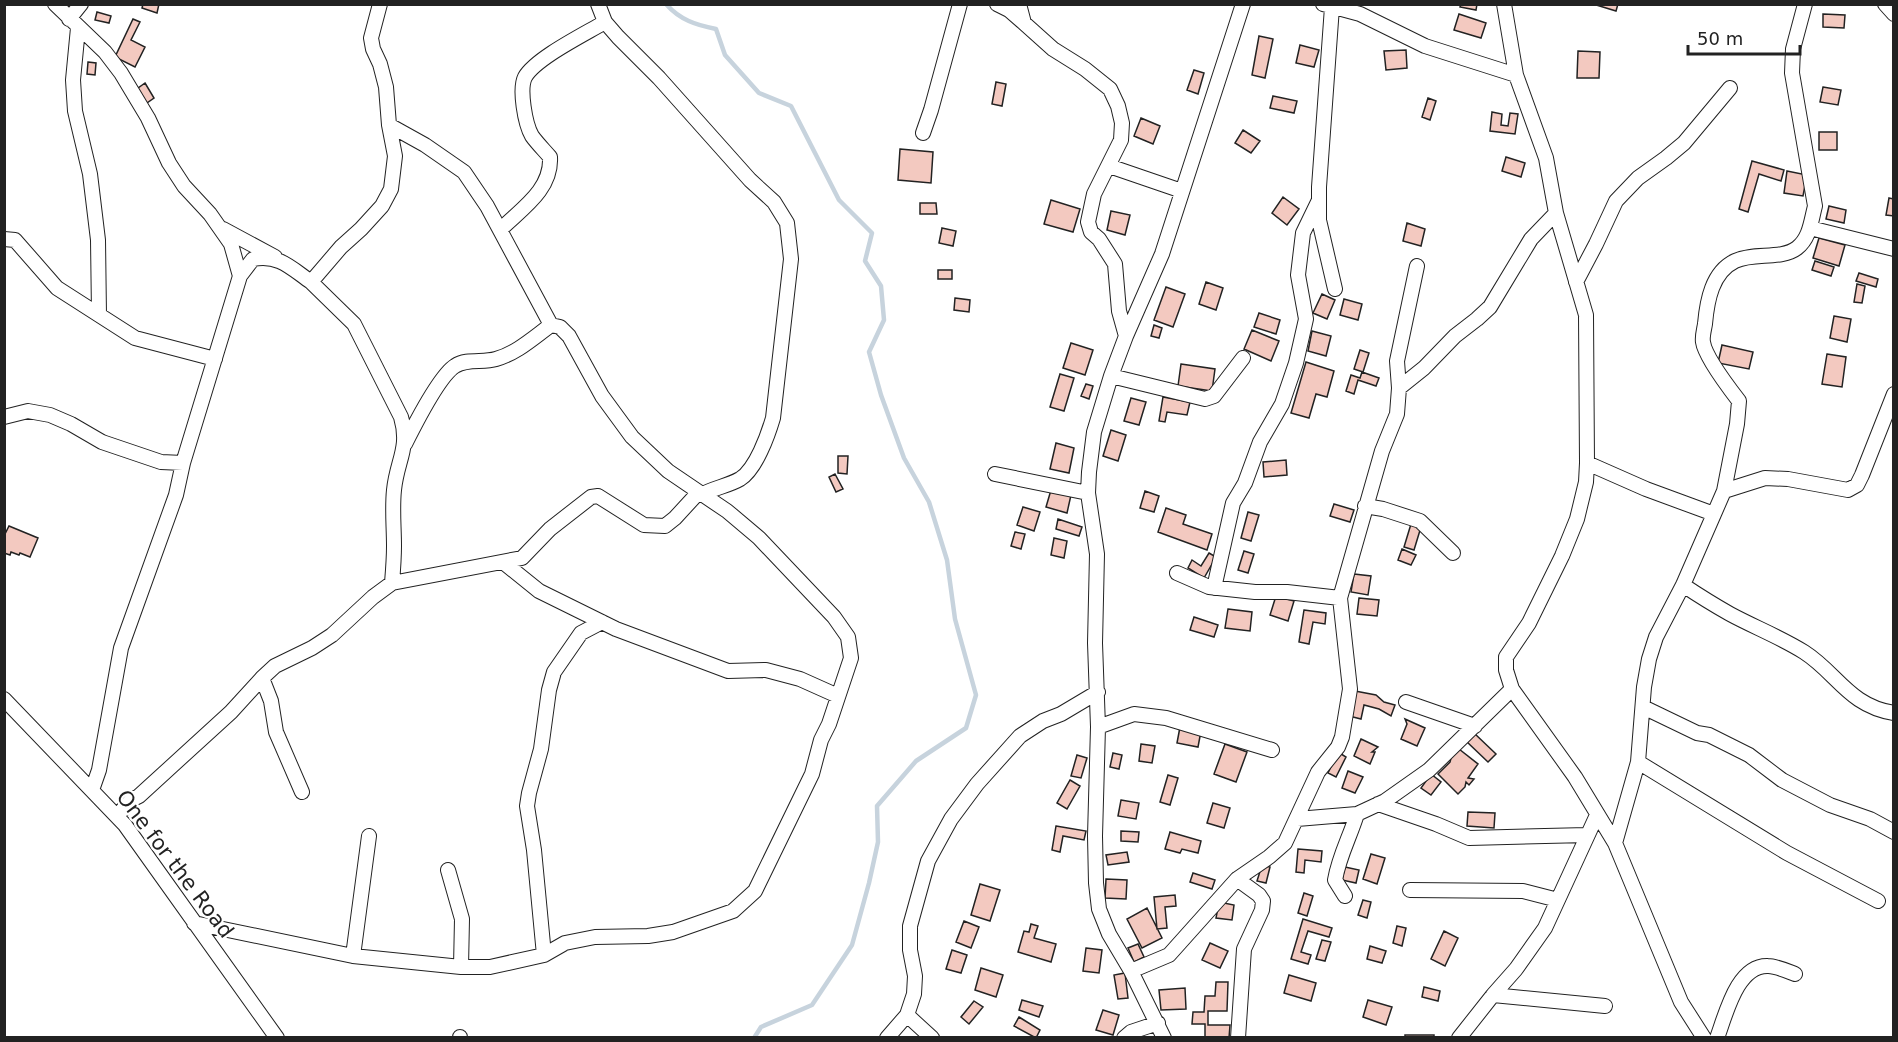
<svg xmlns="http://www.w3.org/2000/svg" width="1898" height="1042" font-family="'DejaVu Sans',sans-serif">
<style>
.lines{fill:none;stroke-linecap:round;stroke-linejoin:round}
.stream{stroke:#c7d3dd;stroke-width:4.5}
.building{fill:#f3c9c0;stroke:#222;stroke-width:1.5}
.minor-casing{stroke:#222;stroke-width:16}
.minor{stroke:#fff;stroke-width:14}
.labels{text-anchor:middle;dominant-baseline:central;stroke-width:4.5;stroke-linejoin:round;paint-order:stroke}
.street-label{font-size:21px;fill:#222;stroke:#fff}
</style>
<rect width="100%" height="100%" fill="#fff"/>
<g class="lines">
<path class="stream" d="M666 4C680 20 696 25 716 29L725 55 759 93 791 106 839 200 872 233 865 261 881 286 884 320 869 352 881 395 904 458 929 502 947 560 955 619 976 695 966 728 916 761 877 806 878 842 869 883 852 945 812 1005 761 1027 754 1038"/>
</g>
<path class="building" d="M143 4H159L157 13 142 8Z
M1461 4H1477L1476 10 1460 7Z
M1593 4H1618L1616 11Z
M97 12 111 16 109 23 95 20Z
M1459 14 1486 23 1481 38 1454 30Z
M1823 14 1845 15 1844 28 1823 27Z
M133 19 140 22 131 40 145 47 135 67 115 57Z
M1259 36 1273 39 1265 78 1252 75Z
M1300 45 1319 50 1314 67 1296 63Z
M1406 50 1407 68 1386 70 1384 51Z
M1578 51 1600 52 1599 78H1577Z
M88 62 96 63 95 75 87 74Z
M1194 70 1204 73 1198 94 1187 90Z
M996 82 1006 84 1002 106 992 104Z
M145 83 154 98 144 105 134 91Z
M1823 87 1841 90 1838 105 1820 102Z
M1273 96 1297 101 1294 113 1270 108Z
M1428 98 1436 101 1430 120 1422 117Z
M1492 112 1502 114 1501 125 1508 126 1510 113 1518 114 1515 134 1490 131Z
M1141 118 1160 126 1153 144 1134 136Z
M1243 130 1260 141 1251 153 1235 143Z
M1819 132H1837V150H1819Z
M900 149 933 152 931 183 898 180Z
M1506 157 1525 163 1521 177 1502 171Z
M1752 161 1784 170 1781 181 1759 174 1748 212 1739 209Z
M1787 171 1807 175 1803 196 1784 193Z
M1283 197 1299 209 1287 225 1272 213Z
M1889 198 1894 199V216L1886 215Z
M1051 200 1080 209 1073 232 1044 224Z
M920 203H936L937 214H920Z
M1829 206 1846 210 1844 223 1826 219Z
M1111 211 1130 215 1125 235 1107 230Z
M1407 223 1425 229 1421 246 1403 241Z
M942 228 956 231 953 246 939 243Z
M1819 238 1845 245 1839 266 1813 258Z
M1815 261 1834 267 1831 276 1812 270Z
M938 270H952V279H938Z
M1859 273 1878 279 1876 287 1856 281Z
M1206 282 1223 288 1216 310 1199 304Z
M1857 284 1865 286 1862 303 1854 302Z
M1166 287 1185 294 1173 327 1154 320Z
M1322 294 1335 300 1327 319 1313 313Z
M955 298 970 300 969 312 954 310Z
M1344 299 1362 304 1358 320 1340 315Z
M1259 313 1280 320 1276 334 1254 327Z
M1834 316 1851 319 1847 342 1830 338Z
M1154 325 1162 328 1159 338 1151 336Z
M1252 330 1279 341 1271 361 1244 349Z
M1312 331 1331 336 1326 356 1308 351Z
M1071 343 1093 350 1085 375 1063 368Z
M1722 345 1753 352 1749 369 1718 363Z
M1360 350 1369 353 1363 372 1354 369Z
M1827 354 1846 357 1842 387 1822 384Z
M1306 362 1334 371 1327 397 1316 394 1309 418 1291 413Z
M1181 364 1215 369 1212 391 1178 386Z
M1362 372 1379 378 1376 386 1358 380 1354 394 1346 391 1351 375 1360 378Z
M1060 374 1074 378 1064 411 1050 407Z
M1086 384 1093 386 1089 399 1081 396Z
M1163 397 1190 402 1187 415 1167 412 1165 422 1159 421Z
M1131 398 1146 402 1139 425 1124 421Z
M1111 430 1126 435 1118 461 1103 456Z
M1056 443 1074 448 1069 473 1050 469Z
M838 456H848L847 474 838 473Z
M1286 460 1287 475 1264 477 1263 462Z
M835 474 843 489 836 492 829 477Z
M1051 490 1071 495 1067 513 1046 507Z
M1145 491 1159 496 1154 512 1140 508Z
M1334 504 1354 510 1350 522 1330 516Z
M1023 507 1040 512 1034 531 1017 525Z
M1166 508 1186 515 1183 524 1212 534 1207 550 1158 532Z
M1248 512 1259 515 1251 541 1241 538Z
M1058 519 1082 527 1079 536 1056 529Z
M1411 524 1421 527 1414 550 1404 547Z
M9 526 38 538 30 557 20 553 19 555 11 552 10 555 4 553V536Z
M1015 532 1025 534 1021 549 1011 546Z
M1054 538 1067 541 1064 558 1051 555Z
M1402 549 1416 555 1411 565 1398 560Z
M1244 551 1254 554 1248 573 1238 570Z
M1209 553 1216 557 1204 578 1188 568 1192 560 1201 566Z
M1354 574 1371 576 1368 595 1351 592Z
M1276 596 1294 601 1288 621 1270 615Z
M1359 598 1379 600 1377 616 1357 614Z
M1228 609 1252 612 1250 631 1225 628Z
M1304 610 1326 613 1325 624 1313 622 1309 644 1299 642Z
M1194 617 1218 625 1214 637 1190 630Z
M1355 691 1376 695 1384 702 1395 705 1391 716 1379 709 1364 705 1361 719 1349 716Z
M1405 719 1425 728 1417 746 1401 739 1407 724Z
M1180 727 1201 731 1198 747 1177 743Z
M1474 733 1496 754 1488 762 1466 741Z
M1361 739 1378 747 1372 752H1375L1370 764 1354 756Z
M1141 744 1155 746 1152 763 1139 761Z
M1225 744 1247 752 1236 782 1214 774Z
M1459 749 1478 764 1468 778 1474 779 1469 785 1466 782 1465 787 1458 794 1438 774 1450 762 1452 754Z
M1338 752 1346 757 1336 777 1328 773Z
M1113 753 1122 755 1119 769 1110 767Z
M1077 755 1087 758 1081 778 1071 776Z
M1348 771 1363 777 1355 793 1342 788Z
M1431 774 1441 782 1431 795 1421 788Z
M1168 775 1178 778 1170 805 1160 802Z
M1070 780 1080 786 1067 809 1057 803Z
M1121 800 1139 803 1136 819 1118 816Z
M1213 803 1230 808 1224 828 1207 823Z
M1468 812 1495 813 1494 828 1467 826Z
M1056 826 1086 831 1084 840 1063 836 1060 852 1052 850Z
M1121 831 1139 832 1138 842 1121 841Z
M1170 832 1201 841 1198 853 1182 849 1180 853 1165 849Z
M1298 849 1322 851 1321 862 1305 860 1304 873 1296 872Z
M1127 852 1129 862 1108 865 1106 855Z
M1371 854 1385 858 1377 884 1363 879Z
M1262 865 1270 867 1266 883 1257 881Z
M1345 867 1359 870 1356 883 1342 880Z
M1193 873 1215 880 1212 889 1190 882Z
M1106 879 1127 880 1126 899 1105 898Z
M980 884 1000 890 990 921 971 915Z
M1304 893 1313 896 1307 916 1298 913Z
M1175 895 1176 906 1165 907 1167 928 1157 929 1154 897Z
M1363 900 1371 902 1367 918 1358 915Z
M1219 902 1234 905 1232 920 1216 918Z
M1147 908 1162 938 1142 948 1127 919Z
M1303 919 1332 928 1329 937 1308 931 1301 952 1311 955 1308 964 1291 959Z
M964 921 979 927 971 948 956 942Z
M1031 924 1038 926 1034 938 1056 944 1051 962 1018 952 1024 931 1029 932Z
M1397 926 1406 928 1402 946 1393 943Z
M1444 931 1458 938 1445 966 1431 959Z
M1322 940 1331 942 1325 961 1316 959Z
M1210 943 1228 951 1220 968 1202 960Z
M1138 944 1144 957 1134 962 1128 948Z
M1370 946 1386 951 1382 963 1367 959Z
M1086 948 1102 950 1099 973 1083 971Z
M952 950 967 955 961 973 946 969Z
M981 968 1003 975 996 997 975 990Z
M1125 973 1128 998 1118 999 1114 975Z
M1289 975 1316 983 1311 1001 1284 993Z
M1216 982H1228L1227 1011H1208V1025H1230L1229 1038H1205V1024H1192L1193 1012H1204L1205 996H1215Z
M1424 987 1440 991 1438 1001 1422 997Z
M1185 988 1186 1009 1161 1010 1159 990Z
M1022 1000 1043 1006 1039 1017 1019 1010Z
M1368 1000 1392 1007 1386 1025 1363 1017Z
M974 1001 983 1007 969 1024 961 1017Z
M1103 1010 1119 1015 1113 1035 1096 1030Z
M1019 1017 1040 1030 1036 1038 1014 1026Z
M1405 1035H1434V1038H1405Z"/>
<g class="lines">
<g class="minor-casing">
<path id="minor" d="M55 4 105 52 121 73 148 118 169 163 184 186 210 214 231 244 240 276
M598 4 605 22 618 37 659 78 750 180 774 202 787 223 791 259 773 418C768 435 756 469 740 479 728 486 713 488 701 495
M997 4 1009 10 1024 23
M1019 4 1024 23 1053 49 1085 69 1110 89 1118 106 1122 123 1121 140 1094 194 1088 222 1091 232 1099 239 1115 264 1119 311 1126 336
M1323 4 1360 14 1425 46 1516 75
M1504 4 1516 75 1546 158 1556 213 1586 315 1587 463 1586 482 1577 519 1562 556 1529 623 1506 657V670L1512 689 1575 777 1615 843 1681 1002 1704 1038
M1885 4 1894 14
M1332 7 1319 187V220L1335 289
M69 19 81 4
M78 28 73 80 75 111 90 174 98 240 99 314
M389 125 425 145 464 172 487 206 551 325
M923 133 931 110 960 4
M1109 166 1182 191
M1810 228 1894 249
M223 229 275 257
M500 230C521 209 552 190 550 157 544 150 537 143 532 136 525 124 519 89 525 77 536 58 585 34 605 22
M4 239 15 240 57 288 135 338 215 359
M311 282 354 324 401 417C410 448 397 460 394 490 392 509 394 527 394 546 394 558 393 571 392 583
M1576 282 1596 244 1616 201 1638 178 1666 158 1684 143 1730 88
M1111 376 1205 399 1214 396 1243 358
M1399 388 1424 368 1455 336 1477 319 1490 307 1531 239 1556 213
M4 417 28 411 50 415 71 424 102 442 161 462 183 463
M1587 463 1646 489 1714 514 1683 585 1656 637 1649 659 1644 687 1638 762 1615 843
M995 474 1088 493
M1724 491 1737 424 1739 401C1729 388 1705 357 1703 342 1702 337 1704 330 1705 324 1707 301 1712 272 1735 261 1754 252 1781 260 1797 248 1810 238 1811 221 1815 206L1792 73 1793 49 1805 4
M1365 506 1383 509 1420 521 1453 553
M1714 514 1724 491 1765 478 1788 479 1848 490 1857 485 1862 475 1894 394
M503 562 539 591 616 629 728 671 766 670 800 679 838 696
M1177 573 1209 587 1255 592H1287L1340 598
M1683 585C1698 595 1714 605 1730 614 1754 627 1780 637 1804 652 1837 673 1849 706 1894 713
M1214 588 1233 503 1245 483 1260 442 1282 404 1296 363 1306 319 1298 275 1303 233 1319 200
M262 678 271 701 276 732 302 792
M4 699 125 825 277 1038
M1406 702 1475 726
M1643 707 1697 733 1709 735 1749 755 1782 780 1830 805 1870 819 1894 832
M1098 727 1134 714 1166 718 1272 750
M1638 762 1787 853 1878 901
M92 790 99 770 121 648 176 495 183 463 240 276 253 259C279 254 291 268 311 282L341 247 361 229 382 206 391 189 395 156 389 125 386 87 380 64 373 49 371 38 380 4
M1378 804 1436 824 1469 838 1587 835
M117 816 131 800 139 796 231 712 262 678 275 666 312 648 332 635 373 597 392 583 522 558 550 529 591 497 598 496 644 525 665 526 675 518 698 493
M1297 819 1357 814 1385 801 1429 770 1512 689
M448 870 462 919 461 967
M1237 879 1259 895 1263 901 1262 910 1244 949 1238 1038
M1410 890 1523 891 1558 900
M1345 896 1335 880C1339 856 1350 837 1357 814
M194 923 353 956 461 967H490L544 955 565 943 595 937 648 936 673 932 733 911 755 891 812 774 821 740 829 724 851 658 848 637 834 617 759 538 727 511 668 471 632 437 602 396 569 336 560 327 551 325C533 338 517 353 496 359 483 363 467 358 455 366 439 376 414 426 405 444
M544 955 534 850 527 806 529 793 541 749 549 690 554 672 581 633 602 622
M353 956 369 836
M1131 971 1169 955 1237 879 1269 857 1285 843 1318 772 1338 747 1342 737 1350 689 1340 598 1382 451 1397 414 1399 388 1397 361 1417 266
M1493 995 1605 1006
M907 1015 932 1038
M460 1038V1037
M887 1038 907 1015 914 994 915 976 910 950V926L928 861 951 819 977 784 1020 736 1043 721 1061 714 1098 692
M1124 1038 1131 1032 1158 1023
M1164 1038 1131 971 1109 934 1099 909 1096 883 1095 836 1098 727 1095 643 1097 554 1088 493 1089 472 1094 432 1111 376 1126 336 1162 254 1243 4
M1459 1038 1493 995 1516 969 1545 928 1597 815
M1717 1038C1726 1014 1737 965 1768 966 1776 966 1787 971 1795 974"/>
</g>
<use href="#minor" class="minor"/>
</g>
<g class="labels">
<g class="street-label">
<text transform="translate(175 864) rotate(53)">One for the Road</text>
</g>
</g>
<rect width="1898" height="1042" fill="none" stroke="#222222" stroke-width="12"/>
<path d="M1688 45v9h112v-9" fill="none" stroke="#222222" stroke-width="3"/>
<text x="1697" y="45" font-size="18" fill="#222222" stroke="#ffffff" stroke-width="4.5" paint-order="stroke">50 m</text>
</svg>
